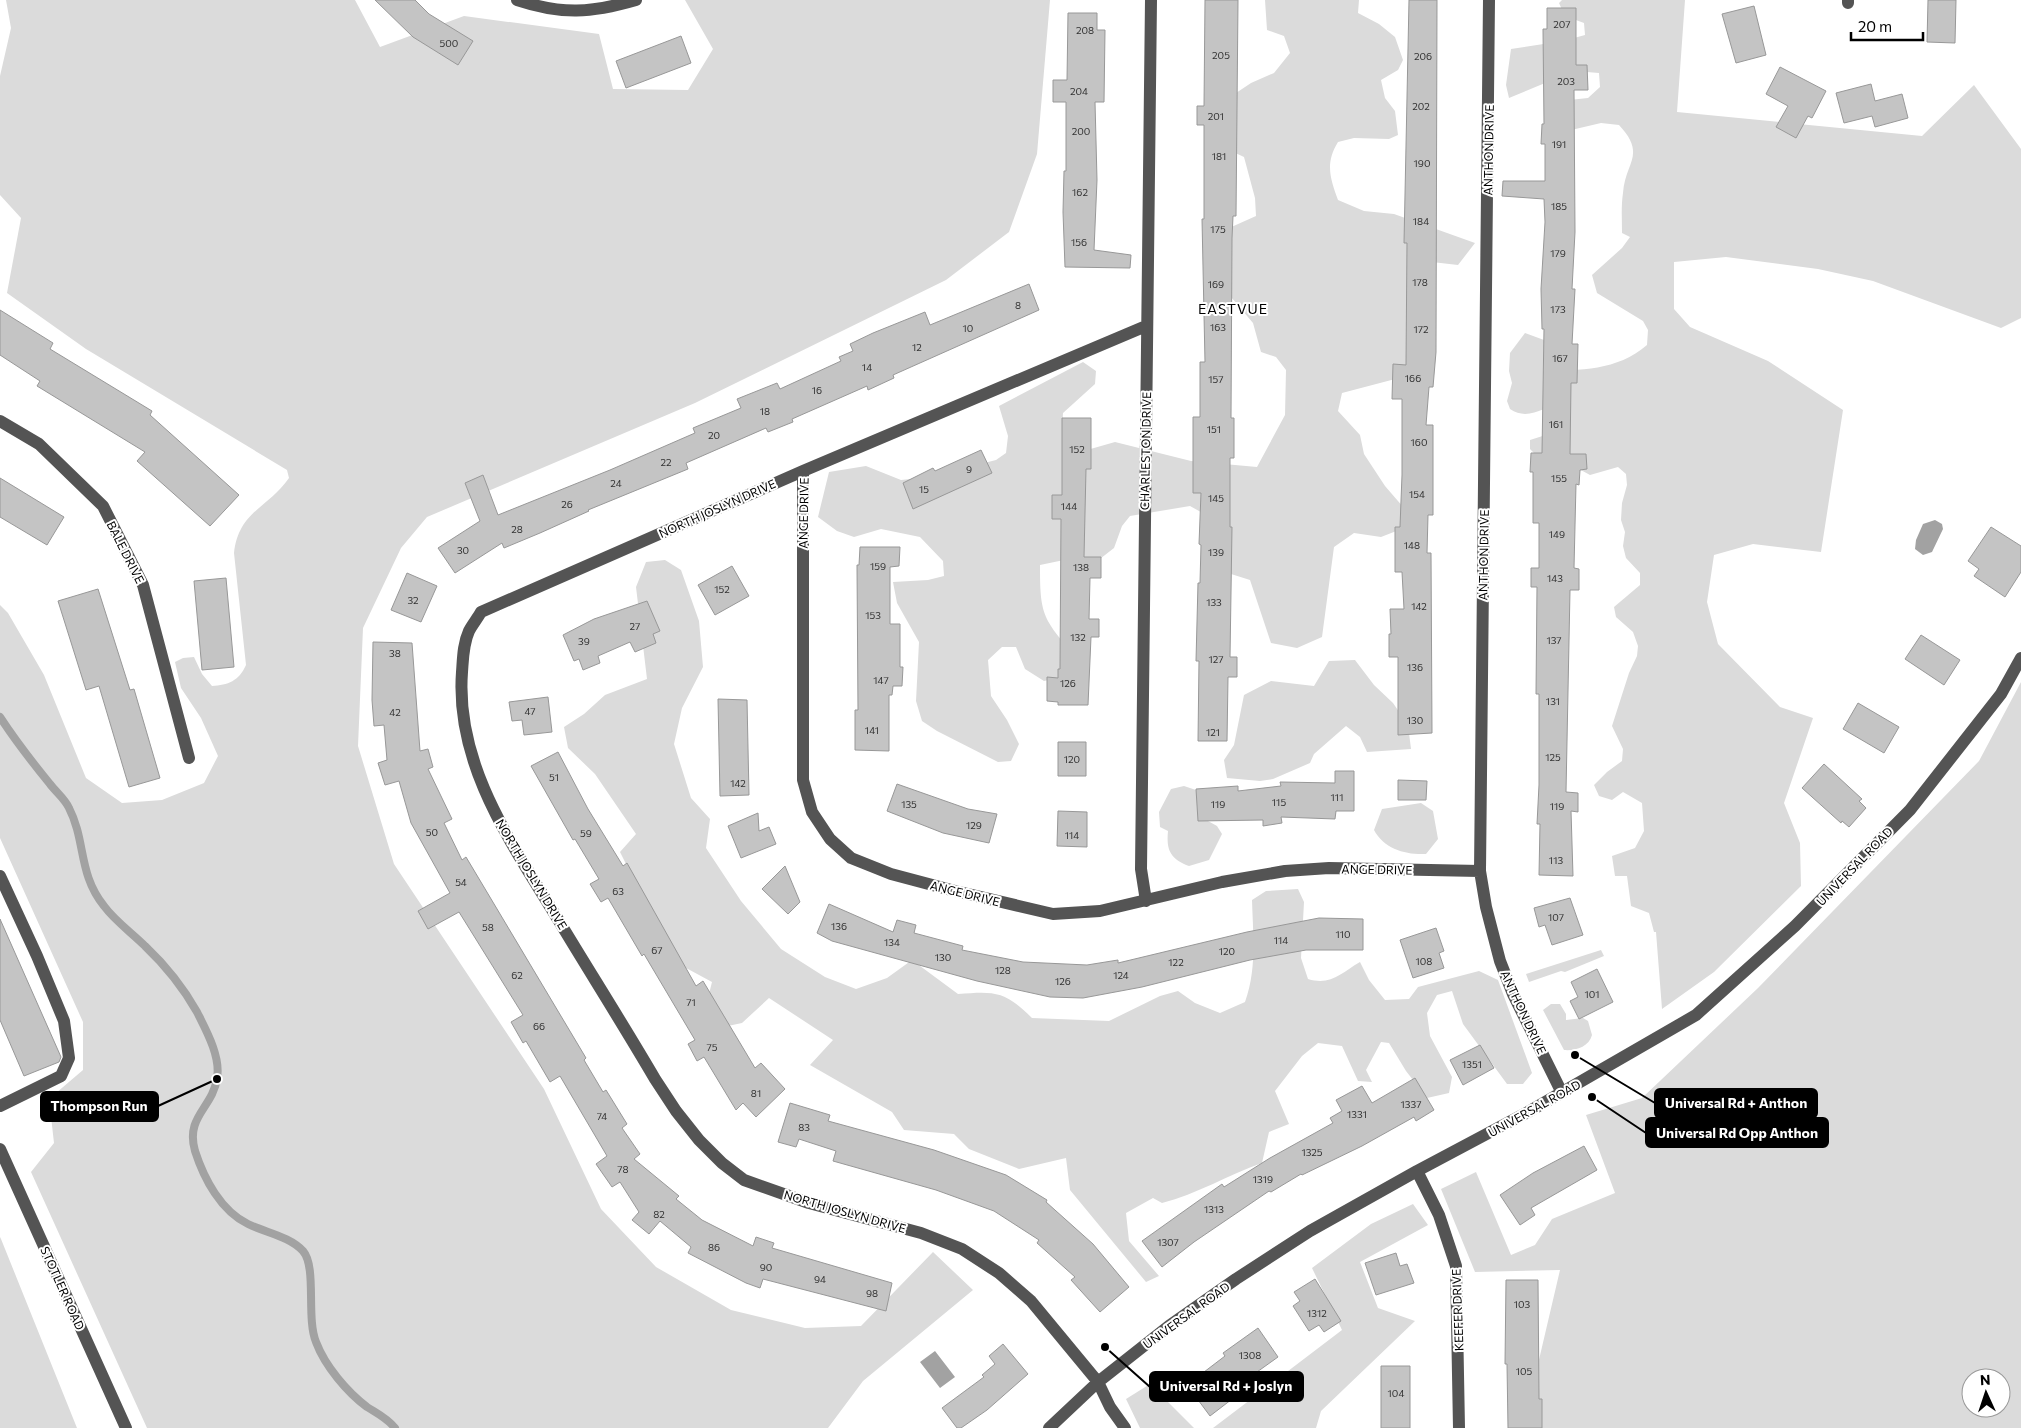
<svg xmlns="http://www.w3.org/2000/svg" width="2021" height="1428" font-family="Commissioner,sans-serif">
<style>
.green{fill:#dbdbdb;fill-rule:evenodd}
.water{fill:#a2a2a2}
.lines{fill:none;stroke-linecap:round;stroke-linejoin:round}
.stream{stroke:#a2a2a2;stroke-width:8}
.building{fill:#c4c4c4;stroke:#989898}
.minor{stroke:#545454;stroke-width:12}
.labels{text-anchor:middle;dominant-baseline:central;stroke-width:4;stroke-linejoin:round;paint-order:stroke}
.number-label{font-size:10px;fill:#313131}
.street-label{font-size:12px;fill:#000;stroke:#fff}
.neighbourhood-label{font-size:14px;letter-spacing:1px;fill:#000;stroke:#fff}
.leader{fill:none;stroke:#000;stroke-width:2}
.callout-dot{fill:#000;stroke:#fff;stroke-width:2}
.callout{fill:#000;stroke:#000;stroke-width:2}
.callout-label{font-size:14px;text-anchor:middle;font-weight:bold;fill:#fff}
</style>
<rect width="100%" height="100%" fill="#fff"/>
<path class="green" d="M6 0H355L380 47 464 16 599 34 613 89 688 90 713 49 685 0H1050L1037 154 1009 232 946 280 695 403 427 517 401 548 363 628 358 746 394 864 544 1089 601 1209 656 1267 731 1310 805 1328 861 1326 933 1252 973 1290 863 1381 828 1428H147L31 1172 54 1143 49 1099 83 1070V1022L0 838V605L8 613 44 675 86 778 122 803 162 800 204 783 218 756 201 718 181 688 175 662 183 658 194 657 202 674 212 686C228 685 239 681 246 665L234 553C239 511 267 509 289 478L287 470 86 349 7 293 21 218 0 195V76L11 28Z
M1265 0H1359L1358 13 1379 24 1395 37 1403 60 1398 70 1381 80 1385 98 1395 111 1398 135 1389 139 1354 138 1338 142C1325 163 1330 178 1338 200L1364 211 1394 214 1475 243 1458 265 1432 262 1418 373 1342 393 1338 411 1360 435 1364 454 1385 486 1404 508V528L1381 537 1354 533 1334 547 1322 637 1297 648 1271 643 1250 580 1231 574 1217 552V521L1190 506 1130 516 1122 526 1114 548 1096 562 1064 560 1040 565C1040 613 1042 619 1075 655L1071 675 1044 681 1025 669 1016 647H1002L988 660 991 696 1007 720 1019 744 1011 761 998 762 937 731 922 721 916 701 919 642 897 603 893 582 928 580 944 576 943 561 920 537 881 529 854 537 837 531 818 517 829 472 866 466 901 480 929 477 996 460 1006 453 1008 436 999 406 1083 362 1096 371 1095 384 1063 413 1062 429 1087 450 1115 442 1191 461 1257 467 1285 415 1286 370 1276 357 1261 352 1253 323 1220 284 1218 233 1256 216 1255 198 1244 157 1229 150 1236 93 1251 83 1274 73 1290 53 1284 36 1267 30Z
M1562 0H1685L1677 112 1922 136 1974 85 2021 149V318L2001 328 1873 281 1818 269 1726 257 1674 262V309L1690 327 1768 361 1843 410 1821 552 1753 544 1714 555 1707 602 1718 644 1780 707 1813 718 1784 803 1800 843 1801 886 1714 972 1662 1009 1656 932H1654L1649 913 1631 906 1627 876H1615L1612 856 1635 848 1644 831 1642 803 1623 792 1612 800 1599 796 1594 785 1607 772 1622 761 1623 749 1612 726 1629 673 1637 656 1638 646 1633 632 1616 617 1614 607 1640 585V573L1626 558 1623 546 1625 532 1621 520 1622 503 1627 485 1626 474 1618 467 1590 475 1568 463 1539 458 1530 449V440L1552 433 1561 401C1545 408 1527 421 1510 409L1507 401 1512 383 1509 371 1510 353 1525 333 1544 340 1543 371C1580 370 1617 371 1647 345L1648 330 1643 321 1597 293 1592 275 1622 248 1630 237 1622 233C1622 220 1621 206 1623 193 1625 162 1647 155 1619 125L1601 123 1567 131 1560 101 1588 98 1600 87 1599 73 1574 71 1509 98 1506 85 1511 49 1563 41 1585 35 1584 23 1565 16 1559 3Z
M665 560 681 570 699 621 703 667 682 708 674 744 691 798 710 819 706 848 741 901 781 949 825 977 856 989 887 978 912 960 958 994C995 991 1005 991 1032 1018L1109 1021 1160 996 1178 991 1195 1003 1220 1013 1245 1002C1257 969 1253 935 1252 900L1266 891 1298 889 1304 902 1301 958 1308 979C1331 986 1341 973 1360 962L1369 980 1385 1000 1409 999 1418 987 1479 971 1498 980 1532 1073 1523 1084H1507L1463 1024 1452 991 1437 995 1427 1013 1430 1036 1452 1077 1449 1093 1427 1098 1406 1071 1389 1043 1381 1042 1366 1070 1372 1082 1358 1081 1342 1046 1318 1043 1302 1056 1275 1091 1289 1124 1269 1132 1262 1163C1228 1175 1197 1194 1162 1203L1153 1198 1126 1213 1129 1241 1159 1276 1146 1282 1070 1190 1066 1158 1019 1169 969 1149 954 1134 904 1130 892 1112 810 1065 833 1040 769 998 742 1023 723 1027 705 1010 712 982 675 962 620 852 636 834 595 774 568 748 564 727 584 714 605 695 647 679 636 587 646 562Z
M1355 660 1374 685 1393 703 1408 725 1411 749 1367 752 1360 737 1346 726 1314 754 1310 763 1273 779 1260 781 1227 778 1224 760 1234 745 1244 695 1271 681 1314 686 1329 661Z
M2021 682V1428H1525L1527 1411 1560 1270 1475 1272 1441 1189 1476 1172 1511 1255 1535 1245 1552 1219 1615 1193 1586 1115 1642 1098 1758 988 1979 761ZM1971 1378H2001V1408H1971Z
M1184 786 1205 793 1208 821 1217 826 1222 834 1209 860 1189 866C1171 859 1166 851 1168 831L1160 827 1159 812 1171 789Z
M1421 803 1433 811 1438 839 1426 854C1406 855 1384 849 1374 830L1382 809Z
M1601 950 1604 956 1565 972 1561 971 1529 982 1526 974Z
M1551 1004H1560L1566 1014V1020L1583 1018 1588 1021 1592 1035C1589 1047 1575 1051 1564 1050L1543 1010Z
M1413 1204 1428 1225 1360 1262 1378 1308 1415 1321 1321 1411 1316 1428H1213L1342 1330 1312 1268 1371 1224Z
M0 1237 1 1239 77 1428H0Z
M1150 1384 1194 1428H1140L1126 1399Z"/>
<path class="water" d="M1935 520 1942 524 1943 529 1932 552 1923 555 1915 549 1916 540 1923 524Z
M935 1351 955 1377 940 1388 920 1362Z"/>
<g class="lines">
<path class="stream" d="M0 717C15 740 32 762 50 784 56 792 65 799 69 808 86 841 78 874 104 906 115 921 132 933 145 946 164 964 184 989 197 1012 206 1030 221 1057 217 1078 213 1108 185 1116 195 1151 204 1179 221 1211 248 1224 266 1233 289 1236 303 1251 317 1267 306 1318 316 1342 325 1366 347 1392 367 1407 378 1414 387 1418 395 1428"/>
</g>
<path class="building" d="M375 0H415L429 14 473 41 458 65 413 37Z
M1205 0H1238L1236 216H1233L1232 238 1231 418H1234V458H1230V527H1232L1230 657H1237V677H1228L1227 741H1198L1199 661H1196L1198 583H1200L1201 545 1199 544 1201 493H1193V417H1200V362H1205L1202 219H1204V125H1197V106H1204Z
M1409 0H1437L1436 352 1433 387H1429L1426 425H1433V515H1428L1427 553H1431L1432 733 1398 735V657H1389V634H1391L1390 609H1404L1402 572H1395V527H1400L1402 475V399H1392L1393 364 1406 365 1407 243H1404Z
M1928 0H1956L1955 43 1927 42Z
M1754 6 1766 55 1736 63 1722 14Z
M1547 8H1576V65H1587L1588 90H1574L1575 232 1572 289H1575L1572 344H1578L1577 383H1571L1570 454H1586L1587 469 1580 470 1579 485 1576 484 1574 568 1579 569V590H1570L1566 792 1578 793V812L1571 811 1573 876 1539 875 1540 824H1537L1539 785V694H1536L1537 587H1531V568H1539V523H1533V472H1530L1531 453H1542L1544 329H1542L1541 289 1545 222 1544 199 1502 196 1503 181H1545V144H1541L1542 124H1544L1543 29H1547Z
M1068 13H1097V30H1105L1104 102H1095L1097 180 1094 250 1131 255 1130 268 1065 267 1063 212 1064 171H1066V102H1053V80H1067Z
M681 36 691 63 626 88 616 61Z
M1780 67 1826 91 1812 118 1808 116 1796 138 1776 127 1788 106 1766 94Z
M1871 84 1875 101 1902 94 1908 118 1875 127 1872 116 1844 123 1836 93Z
M1029 284 1039 310 893 375 894 378 868 390 867 386 792 419 793 422 768 432 766 428 686 463 688 469 588 510 589 511 540 533 504 548 502 543 455 573 438 548 480 521 465 483 483 475 498 515 610 470 695 433 693 428 741 408 737 399 777 383 780 389 841 361 839 357 853 351 850 344 873 333 925 312 930 325Z
M0 310 53 343 50 349 152 411 150 415 239 495 210 526 137 461 145 452 37 386 40 381 0 355Z
M1062 418H1091V469H1086L1084 557H1101V578H1090L1089 619H1099V637H1091L1088 705H1058V702L1047 701V677L1058 678V669H1060L1061 519H1052V495H1062Z
M981 450 992 473 913 509 903 483 933 468 935 471Z
M0 478 64 517 47 545 0 517Z
M1991 527 2021 546V572L2005 597 1974 576 1979 569 1968 561Z
M860 547H900L899 566 890 567V624H900V667H903L902 686H893L892 695H889V751L855 750V710H858L857 565H859Z
M732 566 749 596 715 615 698 585Z
M407 573 437 586 421 622 391 610Z
M226 578 234 667 202 670 194 581Z
M98 589 130 690 134 689 160 778 129 787 99 686 86 690 58 601Z
M647 601 660 631 653 634 656 643 635 652 630 642 598 656 600 663 583 670 579 659 574 661 563 635 594 619Z
M1921 635 1960 660 1944 685 1905 659Z
M373 642 412 643 420 751 428 749 433 767 428 769 452 819 444 823 462 860 466 857 586 1058 584 1060 603 1092 606 1090 627 1124 622 1128 640 1154 634 1159 679 1196 676 1199 702 1220 753 1246 756 1237 774 1243 772 1248 892 1283 886 1311 763 1279 760 1288 746 1283 688 1253 691 1247 660 1221 649 1234 632 1220 639 1212 620 1182 612 1187 596 1164 607 1156 560 1076 550 1082 526 1041 523 1043 511 1022 523 1015 459 912 428 929 418 911 450 893 411 823 399 781 385 785 378 763 387 760 384 725 374 726 372 700Z
M548 697 552 732 524 735 522 720 512 721 509 702Z
M718 699 747 700 749 795 720 796Z
M1858 703 1899 727 1884 753 1843 729Z
M1058 742H1086V776H1058Z
M558 752 588 809 623 866 627 863 696 986 703 981 755 1068 761 1063 785 1089 756 1117 743 1103 736 1110 704 1057 697 1061 688 1044 695 1040 644 954 642 956 608 898 601 902 590 884 599 879 575 839 573 840 531 766Z
M1824 764 1862 799 1859 801 1866 808 1849 827 1842 821 1841 823 1802 788Z
M1335 771H1354V811H1336L1335 819 1281 817 1282 823 1263 826V820L1198 821 1196 789 1238 786V791L1281 786 1280 782 1335 783Z
M1398 780 1427 781 1426 800H1398Z
M897 784 968 809 997 814 989 843 943 833 887 811Z
M1058 811 1087 812V847L1057 846Z
M758 813 759 831 769 827 776 844 741 858 728 826Z
M785 866 800 902 788 914 762 889Z
M1570 898 1583 935 1552 945 1545 925 1539 927 1534 908Z
M829 904 893 932 897 920 916 925 914 933 963 946 962 950 1023 962 1087 965 1118 960V963L1247 932 1319 918 1363 919V950H1306L1250 960 1142 987 1083 998 1050 997 977 981 832 941 817 933Z
M0 919 61 1057 59 1062 24 1076 0 1020Z
M1436 928 1444 951 1439 953 1444 968 1413 978 1400 940Z
M1597 969 1613 1002 1579 1019 1570 1001 1578 997 1571 982Z
M1480 1045 1494 1068 1463 1085 1450 1060Z
M1415 1078 1434 1110 1416 1121 1414 1117 1362 1146 1302 1175 1301 1174 1271 1192 1269 1191 1194 1242 1162 1267 1142 1241 1222 1184 1224 1187 1270 1158 1333 1123 1330 1118 1342 1111 1336 1100 1362 1086 1372 1103Z
M790 1103 830 1115 828 1121 934 1150 1006 1175 1047 1200 1046 1202 1093 1244 1129 1287 1100 1312 1071 1280 1075 1277 1037 1243 1039 1240 994 1211 936 1190 833 1161 836 1151 799 1139 796 1147 778 1142Z
M1584 1146 1597 1170 1531 1208 1535 1215 1520 1225 1500 1195 1533 1173Z
M1396 1253 1400 1266 1407 1264 1414 1283 1376 1295 1365 1263Z
M1315 1279 1341 1321 1324 1332 1319 1325 1309 1331 1293 1306 1300 1301 1294 1292Z
M1506 1280H1538L1539 1399H1542V1428H1508L1507 1364H1505Z
M1258 1328 1278 1357 1236 1387 1240 1393 1210 1416 1187 1385 1225 1356 1223 1353Z
M1003 1344 1028 1374 987 1410 961 1428H957L942 1408 984 1377 982 1375 995 1364 989 1356Z
M1381 1366H1410V1428H1381Z"/>
<g class="lines">
<path class="minor" d="M517 0C562 15 591 13 636 0
M1489 0 1480 871 1486 907 1500 961 1513 994 1562 1093
M1848 0V3
M0 421 39 444 103 506 143 585 189 758
M803 471V780L812 812 830 839 851 858 891 874 955 891 1053 914 1100 911 1222 882 1285 871 1329 868 1480 871
M0 876 37 956 64 1021 69 1058 61 1076 0 1106
M1146 901 1141 869 1151 0
M0 1149 126 1428
M1417 1171 1439 1215 1456 1266 1459 1428
M1049 1428 1098 1382 1169 1326 1236 1279 1310 1231 1417 1171 1528 1112 1696 1015 1795 926 1910 810 2001 694 2021 658
M1125 1428 1110 1407 1098 1382 1031 1301 999 1273 962 1249 921 1233 809 1203 744 1180 722 1163 699 1140 676 1111 655 1079C624 1026 591 974 559 921 513 845 455 766 462 672 463 659 463 644 469 631 472 625 477 619 481 612L803 471 1146 326"/>
</g>
<g class="labels">
<g class="number-label">
<text x="1562" y="24">207</text>
<text x="1085" y="30">208</text>
<text x="449" y="43">500</text>
<text x="1221" y="55">205</text>
<text x="1423" y="56">206</text>
<text x="1566" y="81">203</text>
<text x="1079" y="91">204</text>
<text x="1421" y="106">202</text>
<text x="1216" y="116">201</text>
<text x="1081" y="131">200</text>
<text x="1559" y="144">191</text>
<text x="1219" y="156">181</text>
<text x="1422" y="163">190</text>
<text x="1080" y="192">162</text>
<text x="1559" y="206">185</text>
<text x="1421" y="221">184</text>
<text x="1218" y="229">175</text>
<text x="1079" y="242">156</text>
<text x="1558" y="253">179</text>
<text x="1420" y="282">178</text>
<text x="1216" y="284">169</text>
<text x="1018" y="305">8</text>
<text x="1558" y="309">173</text>
<text x="1218" y="327">163</text>
<text x="968" y="328">10</text>
<text x="1421" y="329">172</text>
<text x="917" y="347">12</text>
<text x="1560" y="358">167</text>
<text x="867" y="367">14</text>
<text x="1413" y="378">166</text>
<text x="1216" y="379">157</text>
<text x="817" y="390">16</text>
<text x="765" y="411">18</text>
<text x="1556" y="424">161</text>
<text x="1214" y="429">151</text>
<text x="714" y="435">20</text>
<text x="1419" y="442">160</text>
<text x="1077" y="449">152</text>
<text x="666" y="462">22</text>
<text x="969" y="469">9</text>
<text x="1559" y="478">155</text>
<text x="616" y="483">24</text>
<text x="924" y="489">15</text>
<text x="1417" y="494">154</text>
<text x="1216" y="498">145</text>
<text x="567" y="504">26</text>
<text x="1069" y="506">144</text>
<text x="517" y="529">28</text>
<text x="1557" y="534">149</text>
<text x="1412" y="545">148</text>
<text x="463" y="550">30</text>
<text x="1216" y="552">139</text>
<text x="878" y="566">159</text>
<text x="1081" y="567">138</text>
<text x="1555" y="578">143</text>
<text x="722" y="589">152</text>
<text x="413" y="600">32</text>
<text x="1214" y="602">133</text>
<text x="1419" y="606">142</text>
<text x="873" y="615">153</text>
<text x="635" y="626">27</text>
<text x="1078" y="637">132</text>
<text x="1554" y="640">137</text>
<text x="584" y="641">39</text>
<text x="395" y="653">38</text>
<text x="1216" y="659">127</text>
<text x="1415" y="667">136</text>
<text x="881" y="680">147</text>
<text x="1068" y="683">126</text>
<text x="1553" y="701">131</text>
<text x="530" y="711">47</text>
<text x="395" y="712">42</text>
<text x="1415" y="720">130</text>
<text x="872" y="730">141</text>
<text x="1213" y="732">121</text>
<text x="1553" y="757">125</text>
<text x="1072" y="759">120</text>
<text x="554" y="777">51</text>
<text x="738" y="783">142</text>
<text x="1337" y="797">111</text>
<text x="1279" y="802">115</text>
<text x="909" y="804">135</text>
<text x="1218" y="804">119</text>
<text x="1557" y="806">119</text>
<text x="974" y="825">129</text>
<text x="432" y="832">50</text>
<text x="586" y="833">59</text>
<text x="1072" y="835">114</text>
<text x="1556" y="860">113</text>
<text x="461" y="882">54</text>
<text x="618" y="891">63</text>
<text x="1556" y="917">107</text>
<text x="839" y="926">136</text>
<text x="488" y="927">58</text>
<text x="1343" y="934">110</text>
<text x="1281" y="940">114</text>
<text x="892" y="942">134</text>
<text x="657" y="950">67</text>
<text x="1227" y="951">120</text>
<text x="943" y="957">130</text>
<text x="1424" y="961">108</text>
<text x="1176" y="962">122</text>
<text x="1003" y="970">128</text>
<text x="517" y="975">62</text>
<text x="1121" y="975">124</text>
<text x="1063" y="981">126</text>
<text x="1592" y="994">101</text>
<text x="691" y="1002">71</text>
<text x="539" y="1026">66</text>
<text x="712" y="1047">75</text>
<text x="1472" y="1064">1351</text>
<text x="756" y="1093">81</text>
<text x="1411" y="1104">1337</text>
<text x="1357" y="1114">1331</text>
<text x="602" y="1116">74</text>
<text x="804" y="1127">83</text>
<text x="1312" y="1152">1325</text>
<text x="623" y="1169">78</text>
<text x="1263" y="1179">1319</text>
<text x="1214" y="1209">1313</text>
<text x="659" y="1214">82</text>
<text x="1168" y="1242">1307</text>
<text x="714" y="1247">86</text>
<text x="766" y="1267">90</text>
<text x="820" y="1279">94</text>
<text x="872" y="1293">98</text>
<text x="1522" y="1304">103</text>
<text x="1317" y="1313">1312</text>
<text x="1250" y="1355">1308</text>
<text x="1524" y="1371">105</text>
<text x="1396" y="1393">104</text>
</g>
<g class="street-label">
<text transform="translate(1488 150) rotate(-89)">ANTHON DRIVE</text>
<text transform="translate(1145 451) rotate(-89)">CHARLESTON DRIVE</text>
<text transform="translate(717 508) rotate(-24)">NORTH JOSLYN DRIVE</text>
<text transform="translate(803 513) rotate(-89)">ANGE DRIVE</text>
<text transform="translate(126 552) rotate(63)">BALE DRIVE</text>
<text transform="translate(1483 555) rotate(-89)">ANTHON DRIVE</text>
<text transform="translate(1854 866) rotate(-46)">UNIVERSAL ROAD</text>
<text transform="translate(1377 869) rotate(1)">ANGE DRIVE</text>
<text transform="translate(532 874) rotate(59)">NORTH JOSLYN DRIVE</text>
<text transform="translate(965 893) rotate(14)">ANGE DRIVE</text>
<text transform="translate(1524 1012) rotate(65)">ANTHON DRIVE</text>
<text transform="translate(1534 1108) rotate(-29)">UNIVERSAL ROAD</text>
<text transform="translate(845 1211) rotate(16)">NORTH JOSLYN DRIVE</text>
<text transform="translate(63 1288) rotate(66)">STOTLER ROAD</text>
<text transform="translate(1457 1310) rotate(-92)">KEEFER DRIVE</text>
<text transform="translate(1186 1315) rotate(-36)">UNIVERSAL ROAD</text>
</g>
<g class="neighbourhood-label">
<text x="1233" y="308">EASTVUE</text>
</g>
</g>
<path class="leader" d="M1575 1055L1655 1103M217 1079L158 1106M1592 1097L1646 1133M1105 1347L1150 1387"/>
<g class="callout-dot">
<circle cx="1575" cy="1055" r="5"/>
<circle cx="217" cy="1079" r="5"/>
<circle cx="1592" cy="1097" r="5"/>
<circle cx="1105" cy="1347" r="5"/>
</g>
<g class="callout">
<rect x="1655" y="1089" width="162" height="29" rx="5"/>
<rect x="41" y="1092" width="117" height="29" rx="5"/>
<rect x="1646" y="1118" width="182" height="29" rx="5"/>
<rect x="1150" y="1372" width="153" height="29" rx="5"/>
</g>
<g class="callout-label">
<text x="1736" y="1108">Universal Rd + Anthon</text>
<text x="99" y="1111">Thompson Run</text>
<text x="1737" y="1138">Universal Rd Opp Anthon</text>
<text x="1226" y="1391">Universal Rd + Joslyn</text>
</g>
<g transform="translate(1986 1393) rotate(357)"><circle r="24" fill="#ffffff" stroke="#999999"/>
<path d="M0-4L9 19L0 12L-9 19Z" fill="#000000"/>
<text y="-8" font-size="14" font-weight="bold" text-anchor="middle" fill="#000000">N</text>
</g>
<path d="M1851 32v8h72v-8" fill="none" stroke="#000000" stroke-width="2.5"/>
<text x="1858" y="32" font-size="15" fill="#000000" stroke="#ffffff" stroke-width="4" paint-order="stroke">20 m</text>
</svg>
